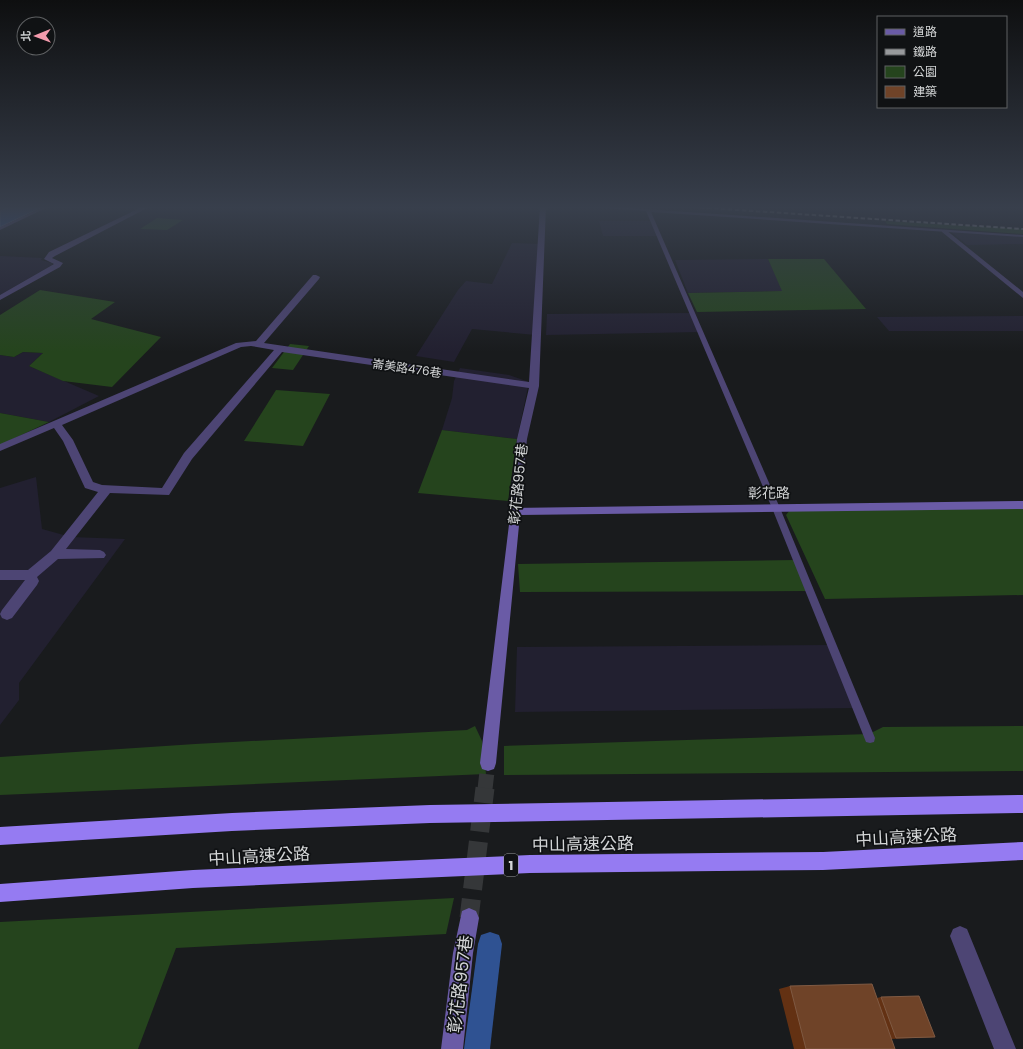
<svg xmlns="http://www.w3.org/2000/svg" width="1023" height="1049" font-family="Poppins,'Noto Sans TC',sans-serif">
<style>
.industrial{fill:#222030}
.green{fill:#25441d}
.water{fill:#2f5292;stroke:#6079a6}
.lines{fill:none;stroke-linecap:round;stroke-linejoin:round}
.canal{fill:#2f5292;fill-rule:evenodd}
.secondary-tunnel-far1{stroke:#353739;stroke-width:15;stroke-dasharray:15 8;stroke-linecap:butt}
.secondary-tunnel{stroke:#353739;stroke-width:19;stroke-dasharray:19 10;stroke-linecap:butt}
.lane{fill:#4d4574;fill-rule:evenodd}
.street{fill:#4d4574;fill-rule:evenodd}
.secondary{fill:#6a5ba6;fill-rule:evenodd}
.highway{fill:#957bf2;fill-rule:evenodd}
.rail{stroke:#989a9c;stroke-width:2;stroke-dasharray:4.5 2.5;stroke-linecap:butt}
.wall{fill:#633113}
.building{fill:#6f4328;stroke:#7f5a43}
.labels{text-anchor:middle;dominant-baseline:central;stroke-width:3.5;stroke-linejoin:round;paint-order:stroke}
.far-street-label{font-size:12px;fill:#d3d5d6;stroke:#101214}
.shield{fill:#101214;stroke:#989a9c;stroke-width:1}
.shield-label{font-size:13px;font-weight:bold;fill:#d3d5d6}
.street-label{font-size:14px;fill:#d3d5d6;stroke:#101214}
.near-street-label{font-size:17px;fill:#d3d5d6;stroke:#101214}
</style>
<rect width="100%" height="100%" fill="#191b1d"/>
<path class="industrial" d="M599 221H653L659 236H603Z
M950 231 1023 236V244L967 245Z
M512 243 541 244 536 335 472 329 454 362 416 356 458 290 466 281 492 284Z
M0 256 42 258 41 260 52 263V265L0 295Z
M768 259 783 291 688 293 675 260Z
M691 313 700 332 546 335 547 314Z
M1023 316V331H889L877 317Z
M23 352 43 353 29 366 99 396 49 422 0 413V355L14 357Z
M460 368 509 375 529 382 517 439 442 430 452 398 454 381Z
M36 477 42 529 71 537 125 539 19 683V700L0 725V488Z
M831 645 858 708 515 712 517 647Z"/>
<path class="green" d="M157 218 183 220 167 230 140 229Z
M885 221 1023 229V234L887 224Z
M768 259H824L866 309 697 312 688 293 782 291Z
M40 290 115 302 91 319 161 337 112 387 63 381 29 366 43 353 23 352 14 357 0 355V315Z
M290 344 309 346 293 370 272 368Z
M276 390 330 394 303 446 244 441Z
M0 413 49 422 0 445Z
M442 430 517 439 508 501 418 493Z
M1023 507V595L825 599 786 515 790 510Z
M795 560 808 591 520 592 518 564Z
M475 726 482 741 486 774 0 795V757L195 744 467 730Z
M1023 726V771L504 775V746L869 734 883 727Z
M454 898 446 934 176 948 138 1049H0V922Z"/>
<path class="water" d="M12 206H44L0 227V211Z"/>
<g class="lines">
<path class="canal" d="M490 932 499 935 502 944 490 1049H464L478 944 481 935Z"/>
<path class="secondary-tunnel-far1" d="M485 789 488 763"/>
<path class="secondary-tunnel" d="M469 918 485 788"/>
<path class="lane" d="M5 206H10L0 210V208Z
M46 206H50L0 230V227Z
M587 206H601L1023 235V237L651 212 780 508 875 738 874 742 870 743 866 742 772 508 646 211 589 207Z"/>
<path class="street" d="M144 206H151L55 256 52 258 63 263 60 267 0 300V295L54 264 44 259 49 252Z
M540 206H546L539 386 527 439 519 514H511L509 511 517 439 529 388 282 352 192 459 169 495 110 493 66 549 100 550 104 552 106 555 104 558 58 559 37 577 39 581 37 585 12 618 7 620 2 618 0 614 2 610 25 580H0V570H28L51 551 98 492 85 488 63 441 54 428 0 451V444L236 343 256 341 313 275H316L320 277 319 279 264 343 529 382ZM251 346 274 350 184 453 162 488 102 485 93 482 73 440 62 425 241 347Z
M942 230H946L1023 292V298L942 232Z
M960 926 967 929 1016 1049H994L950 936 953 929Z"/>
<path class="secondary" d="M1023 501V509L520 515 496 763 494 769 488 771 482 769 480 763 511 508Z
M469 908 476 911 479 918 473 953 463 1049H441L453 953 462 911Z"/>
<path class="highway" d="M1023 795V813L430 823 232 831 0 845V827L232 813 430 805Z
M1023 842V860L823 870 530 873 193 888 0 902V884L193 870 530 855 823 852Z"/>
<path class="rail" d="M679 206 1023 229"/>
</g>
<path class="wall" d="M790 986 877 998 881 997 935 1037 891 1039 895 1049H794L779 989Z"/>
<path class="building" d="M872 984 895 1049H806L790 986Z
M919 996 935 1037 896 1038 881 997Z"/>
<linearGradient id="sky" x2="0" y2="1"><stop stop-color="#0e0f10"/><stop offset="0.59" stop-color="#383f4c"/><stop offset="1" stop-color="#383f4c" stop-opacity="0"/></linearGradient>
<rect width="1023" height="352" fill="url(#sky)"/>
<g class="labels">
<g class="far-street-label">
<text transform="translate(407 368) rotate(8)">崙美路476巷</text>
</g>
<rect class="shield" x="504" y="854" width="14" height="22" rx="3"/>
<g class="shield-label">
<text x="511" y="865">1</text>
</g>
<g class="street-label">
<text transform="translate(518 484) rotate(-84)">彰花路957巷</text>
<text transform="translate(769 493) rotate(-1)">彰花路</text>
</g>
<g class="near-street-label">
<text transform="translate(906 837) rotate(-3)">中山高速公路</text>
<text transform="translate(583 844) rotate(-1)">中山高速公路</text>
<text transform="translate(259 856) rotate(-3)">中山高速公路</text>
<text transform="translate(460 984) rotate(-83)">彰花路957巷</text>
</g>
</g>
<rect x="877" y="16" width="130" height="92" fill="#101214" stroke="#5e6062"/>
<rect x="885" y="29" width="20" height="6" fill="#6a5ba6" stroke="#5e6062"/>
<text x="913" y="36" font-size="12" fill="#d3d5d6">道路</text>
<rect x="885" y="49" width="20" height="6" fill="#989a9c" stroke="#5e6062"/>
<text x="913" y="56" font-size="12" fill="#d3d5d6">鐵路</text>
<rect x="885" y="66" width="20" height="12" fill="#25441d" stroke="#5e6062"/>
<text x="913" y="76" font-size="12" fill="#d3d5d6">公園</text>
<rect x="885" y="86" width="20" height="12" fill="#6f4328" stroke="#5e6062"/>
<text x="913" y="96" font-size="12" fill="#d3d5d6">建築</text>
<g transform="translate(36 36) rotate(269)"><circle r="19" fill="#101214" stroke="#5e6062"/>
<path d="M0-3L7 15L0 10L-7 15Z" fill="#f39aac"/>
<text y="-6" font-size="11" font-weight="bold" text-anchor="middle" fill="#d3d5d6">北</text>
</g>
</svg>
